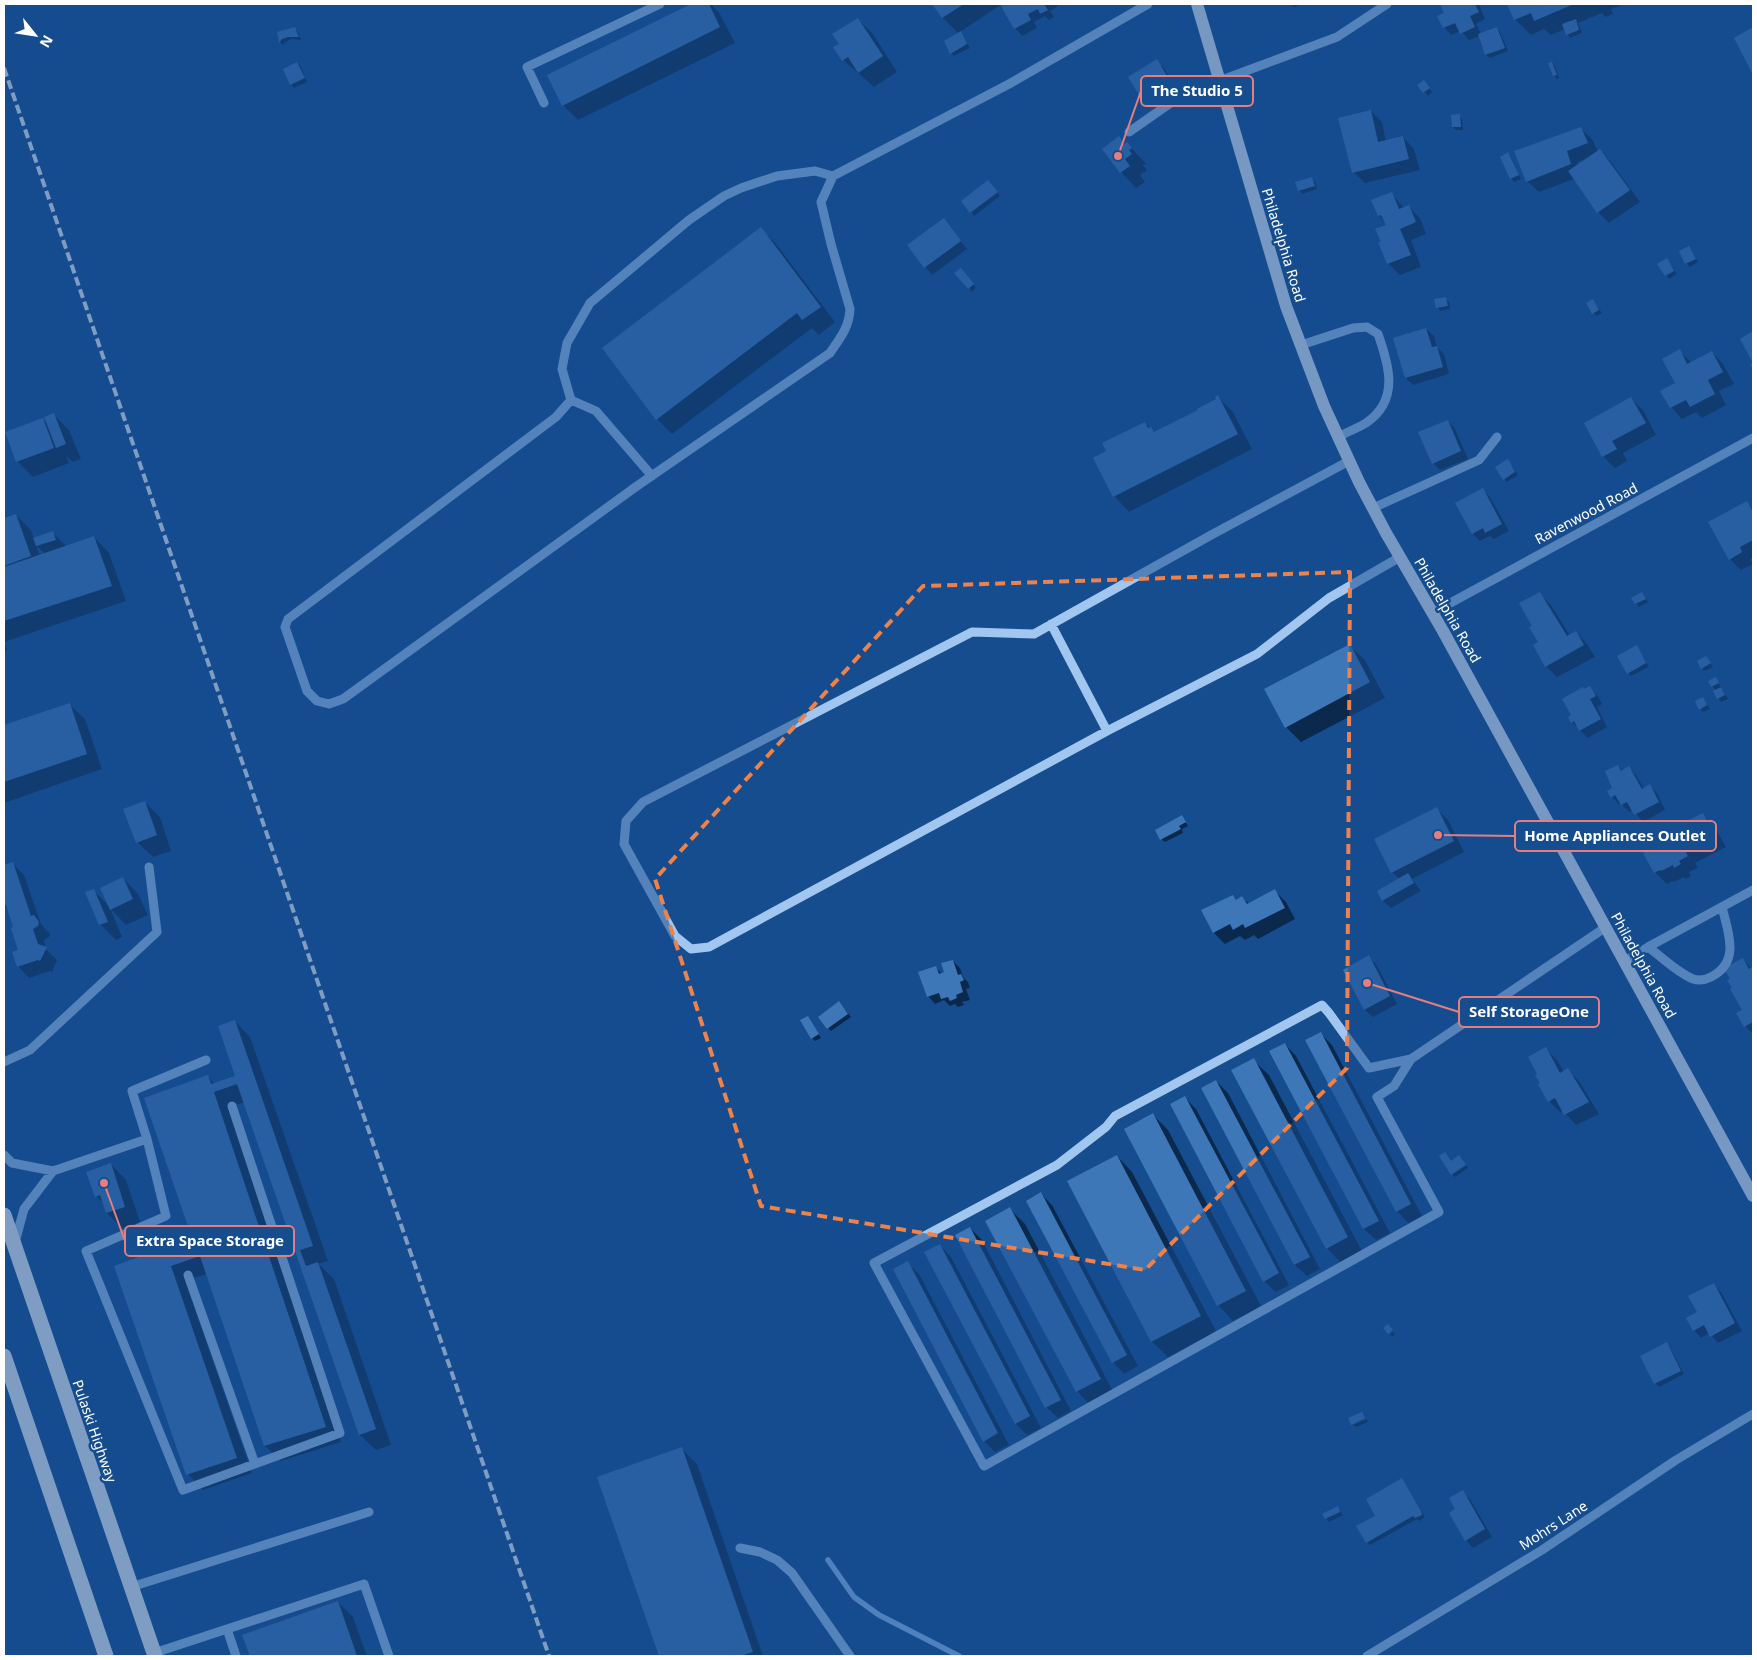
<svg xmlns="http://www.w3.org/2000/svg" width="1757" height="1660" font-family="'Noto Sans',sans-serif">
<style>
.shadow{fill:#0007;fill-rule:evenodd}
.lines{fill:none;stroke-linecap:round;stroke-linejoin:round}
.stream{stroke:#93c2f3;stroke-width:5.5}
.building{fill:#3d77b8}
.minor{stroke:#a1c6f0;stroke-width:9}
.major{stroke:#ebf3ff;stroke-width:12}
.highway{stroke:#fff;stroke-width:15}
.rail{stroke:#fff;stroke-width:4;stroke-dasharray:9 4;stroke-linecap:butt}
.marked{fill:none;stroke:#ee8249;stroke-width:4;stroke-dasharray:10 6;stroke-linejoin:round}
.labels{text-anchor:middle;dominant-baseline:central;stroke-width:5;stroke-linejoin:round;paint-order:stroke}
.street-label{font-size:14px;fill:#fff;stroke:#154d8f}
.leader{fill:none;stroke:#e67e7e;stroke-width:2}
.callout-dot{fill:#e67e7e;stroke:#154d8f;stroke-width:2}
.callout{fill:#154d8f;stroke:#e67e7e;stroke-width:2}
.callout-label{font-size:15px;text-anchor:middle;font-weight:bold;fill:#fff}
</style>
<rect width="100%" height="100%" fill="#154d8f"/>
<path class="shadow" d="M694 4H711L720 14 735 43 578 120 563 105 548 76Z
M934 4H1002L960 32 970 48 954 56 951 53 959 34 943 18Z
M1008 4H1057L1058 6 1050 11 1054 17 1049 20 1045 16 1034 22 1037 28 1022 36 1015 28 1003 6Z
M1291 4H1302L1294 7Z
M1441 4H1479L1485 19 1476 24 1481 34 1497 28 1500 32 1508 51 1490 58 1486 55 1479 36 1469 40 1461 31 1451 35 1444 27 1446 14Z
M1509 4H1624L1611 9 1613 14 1605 17 1602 13 1578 23 1582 33 1570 38 1565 29 1551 35 1544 29 1531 35 1515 19Z
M858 19 873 34 897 72 874 87 843 60 835 47 840 44Z
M295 28 298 32 301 40 292 39 285 42 283 45 280 42 278 33Z
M1156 61 1164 68 1176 88 1150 104 1142 97Z
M297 63 301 67 307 82 294 88 291 84Z
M1552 63 1555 66 1559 78 1557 79 1554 76Z
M1419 85H1427L1432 92 1428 96Z
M1371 111 1382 122 1386 142 1403 137 1414 149 1420 170 1365 183 1353 172Z
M1459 115 1462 119 1463 130H1456L1453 127Z
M1580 128 1592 139 1598 152 1600 150 1611 162 1640 202 1609 223 1598 212 1574 179 1539 192 1527 181ZM1586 159 1578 165 1577 162Z
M1119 138 1125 144 1127 143 1146 164 1143 165 1147 170 1140 175 1145 182 1136 188 1121 172Z
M1508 154 1511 157 1521 179 1514 182 1511 178Z
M1312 178 1315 182 1317 189 1302 194 1299 190Z
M992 185 1000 196 974 216 963 201Z
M1392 194 1404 208 1408 206 1420 218 1426 234 1411 240 1421 267 1400 275 1389 264 1380 243H1382L1387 225 1379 215Z
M944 220 967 249 932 275 909 246Z
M761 229 776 244 835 322 819 335 812 328 672 434 657 419Z
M1689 247 1698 262 1690 267 1686 263Z
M1666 260 1677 274 1669 279 1659 264Z
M964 272 976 288 972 292 969 288Z
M1445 298 1449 302 1450 309 1440 311 1437 307Z
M1592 300 1602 313 1597 316 1593 313Z
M1426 329 1434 336 1437 347 1444 354 1449 374 1413 385 1406 378Z
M1679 351 1692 363 1712 352 1723 364 1734 384 1719 391 1726 405 1702 418 1696 412 1682 419 1671 407 1676 384Z
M1218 397 1233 412 1252 449 1129 512 1114 496 1108 452 1145 423 1155 433 1218 400Z
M1631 399 1643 410 1656 435 1623 453 1627 461 1615 468 1603 456Z
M54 415 69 430 81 459 73 462 66 456 69 463 33 477 17 461 43 419 49 425Z
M1448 421 1455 429 1468 459 1440 470 1433 463Z
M1508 461 1518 475 1507 482 1504 479Z
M1483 490 1490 497 1509 531 1494 539 1490 536 1480 541 1473 534 1457 504Z
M1747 503 1753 509V557L1750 559 1753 564 1741 570 1730 559Z
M16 515 31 530 34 539 53 533 67 547 94 537 109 553 126 601 4 642 7 650 4 651V519ZM36 545 45 554 40 556Z
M1539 593 1551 605 1570 636 1576 632 1587 644 1595 657 1557 677 1546 666 1534 626Z
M1642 593 1648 602 1639 607 1636 603Z
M1349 645 1365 660 1385 698 1301 742 1286 727Z
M1636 647 1649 667 1631 676 1628 673Z
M1706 657 1713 667 1705 671 1702 668Z
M1716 679 1728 699 1721 702 1714 691 1716 690 1712 686Z
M1590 688 1597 695 1602 704 1597 707 1607 727 1588 738 1572 722V716L1585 691Z
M1702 698 1710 709 1703 712 1700 709Z
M69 704 85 719 102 769 4 803V727Z
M1618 766 1623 771 1629 768 1636 775 1644 789 1650 786 1657 793 1665 810 1643 822 1633 810 1629 812 1621 803 1619 804 1612 797Z
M145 802 160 817 171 851 153 857 137 842Z
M1437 809 1448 820 1464 852 1412 879 1421 891 1391 908 1383 901 1378 892 1400 879 1392 872Z
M1703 814 1714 826 1726 847 1695 863 1698 868 1689 872 1691 876 1686 879 1684 877 1674 882 1672 881 1667 884 1655 872 1678 835Z
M1182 817 1188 826 1182 829 1183 833 1165 842 1161 839Z
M12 863 24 875 41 924 50 934 49 937 44 940 46 949 57 960 52 972 50 971 29 978 18 966 20 951 15 928 9 911 4 905V866Z
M123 878 138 894 148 915 126 925 110 908 122 937 116 940 100 924 93 890 109 906Z
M1275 891 1286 902 1295 919 1258 939 1254 935 1245 940 1240 936 1225 944 1214 933 1233 896 1237 901 1242 898 1249 904Z
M1369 957 1376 964 1397 1004 1373 1017 1365 1010 1344 970Z
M1743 959 1753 970V1034L1745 1026 1744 1010 1734 989 1732 979Z
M953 961 960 968 963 977 968 982 970 988 966 989 970 1000 962 1002 964 1005 958 1007 955 1004 950 1006 944 1000 935 1004 928 996 936 968 942 974 945 972Z
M842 1006 851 1017 831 1031 828 1028Z
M808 1017 821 1038 815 1041 812 1038Z
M235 1021 250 1037 328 1261 319 1264 334 1279 391 1445 376 1450 360 1435 245 1102 228 1107 341 1442 281 1461 265 1446 207 1274 185 1281 252 1473 203 1490 188 1474 164 1250 171 1257 194 1249 192 1232 208 1077 215 1084 237 1076Z
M1320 1033 1332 1045 1422 1216 1408 1223 1397 1211Z
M1285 1044 1296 1056 1390 1233 1376 1240 1364 1229 1271 1052Z
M1546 1049 1557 1060 1564 1072 1568 1070 1579 1081 1599 1114 1576 1125 1563 1111 1560 1112 1549 1101Z
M1253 1060 1269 1075 1363 1253 1342 1264 1327 1248Z
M1216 1081 1228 1093 1320 1269 1307 1276 1295 1265 1202 1088Z
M1185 1098 1196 1109 1289 1285 1276 1292 1264 1281Z
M1153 1115 1168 1130 1261 1306 1233 1321 1218 1305 1125 1129Z
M1117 1156 1132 1172 1216 1331 1168 1357 1152 1342 1069 1182Z
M1462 1160 1468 1168 1455 1177 1452 1174 1451 1162Z
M111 1164 126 1180 140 1222 122 1228 107 1213 104 1204 96 1196Z
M1041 1194 1052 1205 1138 1366 1124 1374 1113 1362Z
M1010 1209 1025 1224 1115 1395 1092 1407 1077 1391Z
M970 1228 982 1240 1071 1411 1058 1418 1046 1407Z
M940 1245 951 1257 1041 1428 1027 1435 1016 1424 926 1253Z
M908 1263 919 1274 1009 1445 995 1452 984 1441Z
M1714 1285 1721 1292 1742 1331 1718 1343 1709 1333 1701 1338 1694 1330 1698 1312Z
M1393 1332 1395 1334 1392 1337 1390 1334Z
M1667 1343 1670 1347 1684 1374 1659 1387 1655 1383Z
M1367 1419 1368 1422 1356 1427 1353 1425Z
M682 1449 697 1464 763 1656H660L599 1477Z
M1402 1479 1424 1515V1518L1419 1521 1417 1519 1370 1545 1367 1542 1377 1516Z
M1463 1492 1470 1499 1492 1537 1473 1548 1466 1540 1456 1510Z
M1337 1508 1343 1515 1329 1522 1324 1514Z
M338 1602 353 1617 367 1656H251L244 1636Z"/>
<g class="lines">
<path class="stream" d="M828 1560 854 1597 879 1615 959 1656"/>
</g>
<path class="building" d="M691 4H709L720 27 562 106 547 75Z
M932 4H964L942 18Z
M1005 4H1044L1048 10 1040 14 1038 9 1028 14 1031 20 1014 29 1001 6Z
M1440 4H1475L1479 12 1470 16 1475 27 1460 34 1455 23 1443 28 1437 16 1444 13Z
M1507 4H1574L1534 21 1531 13 1514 20Z
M858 18 883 56 858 73 848 57 842 61 833 47 839 44 832 34Z
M1576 19 1579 30 1566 35 1562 24Z
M295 27 299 37H288L282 39 279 43 277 32Z
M1497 27 1505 48 1485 55 1478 34Z
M1753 27V75L1734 38Z
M961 31 967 44 950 54 944 41Z
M1157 59 1170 81 1141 98 1128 77Z
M297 62 305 78 290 85 283 69Z
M1552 62 1557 75 1553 76 1548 63Z
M1424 80 1430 88 1423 93 1417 85Z
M1371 110 1378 142 1403 136 1409 159 1352 173 1338 118Z
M1460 114 1461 127H1452L1451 115Z
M1581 127 1588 143 1567 151 1571 164 1526 182 1514 151Z
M1119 136 1124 144 1127 142 1132 148 1129 150 1132 154 1125 159 1130 166 1120 173 1102 149Z
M1600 149 1630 190 1597 213 1568 171Z
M1508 152 1519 175 1510 179 1500 157Z
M1312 177 1315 186 1298 191 1295 182Z
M988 180 998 192 970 213 961 201Z
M1392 192 1399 209 1409 205 1416 222 1400 229 1411 255 1387 264 1378 242H1381L1375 229 1386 225 1381 215 1378 216 1371 200Z
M944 218 961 241 924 268 907 245Z
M761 227 821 307 802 320 797 313 656 420 602 348Z
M1689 246 1696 259 1685 264 1679 251Z
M1667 258 1674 271 1665 276 1657 264Z
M961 268 974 284 968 289 954 273Z
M1446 297 1448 306 1436 308 1434 299Z
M1593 299 1599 310 1592 314 1586 303Z
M1426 328 1432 347 1437 346 1443 367 1405 378 1393 338Z
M1753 331V369L1750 364 1753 363 1740 339Z
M1680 349 1687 364 1712 351 1723 372 1708 380 1715 394 1690 407 1686 400 1670 408 1660 391 1675 383 1662 359Z
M1218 395 1238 434 1113 497 1093 458 1106 451 1102 443 1145 422 1148 428 1151 427 1154 432 1198 410 1197 409 1216 399 1215 397Z
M1631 397 1646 423 1612 441 1617 449 1602 457 1584 423Z
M54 413 66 444 56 448 44 417Z
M43 418 54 448 16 462 5 432Z
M1448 420 1461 451 1432 464 1418 432Z
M1508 459 1515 472 1503 480 1495 467Z
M1483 488 1502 524 1485 533 1483 528 1472 534 1455 503Z
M1747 501 1752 510 1753 509V540L1740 547 1742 552 1729 560 1708 522Z
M16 514 31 556 4 566V518Z
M53 531 56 540 36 546 33 538Z
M94 536 112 586 4 621V567Z
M1540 592 1567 636 1576 631 1584 645 1545 667 1533 645 1538 642 1529 627 1532 626 1519 603Z
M1642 592 1646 599 1635 604 1631 598Z
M1350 644 1370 682 1285 728 1264 689Z
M1637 645 1646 663 1627 674 1617 656Z
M1706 656 1711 663 1701 669 1697 661Z
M1716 677 1719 683 1711 687 1708 681Z
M1590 686 1596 696 1590 699 1601 719 1579 731 1574 721 1571 723 1568 717 1571 715 1562 699 1583 687 1584 689Z
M1721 687 1725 695 1717 699 1713 691Z
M1703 697 1707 705 1699 710 1695 701Z
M70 703 87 754 4 782V725Z
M1618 765 1621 771 1629 766 1642 789 1650 784 1659 802 1634 815 1627 802 1621 805 1615 795 1611 798 1607 791 1612 788 1605 771Z
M145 801 157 835 136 843 123 809Z
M1437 807 1454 841 1391 873 1374 839Z
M1703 813 1715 835 1685 851 1688 856 1679 861 1681 864 1674 868 1673 865 1661 871 1660 870 1654 873 1643 853 1676 834 1673 828Z
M1182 815 1186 822 1179 826 1181 829 1160 840 1155 830Z
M13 862 31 916 34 915 39 922 38 926 33 929 38 944 47 947 40 961 38 960 17 967 12 952 18 950 11 928 13 927 6 905 4 906V865Z
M1408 873 1414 883 1382 901 1377 891Z
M123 877 133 899 110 910 100 888Z
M94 889 108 922 99 925 85 892Z
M1275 889 1285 908 1245 928 1243 924 1233 930 1230 924 1213 933 1201 910 1233 895 1236 900 1242 896 1247 904Z
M1369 955 1390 996 1364 1010 1343 970Z
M1743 958 1749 969 1752 967 1753 970V1022L1744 1027 1736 1013 1742 1010 1730 989 1732 988 1727 980 1730 979 1724 968Z
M953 960 958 975 961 974 964 980 960 982 963 992 956 995 957 998 950 1001 948 997 941 999 939 993 927 997 918 972 936 966 939 974 944 972 941 963Z
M839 1001 848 1014 827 1029 818 1017Z
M808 1016 819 1034 811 1039 800 1020Z
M235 1020 313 1246 300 1250 306 1266 318 1262 376 1429 359 1435 237 1084 214 1092 326 1427 264 1446 200 1256 171 1266 237 1458 186 1475 114 1266 164 1248 167 1257 192 1248 187 1233 190 1232 144 1098 208 1075 211 1084 235 1076 218 1026Z
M1321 1032 1411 1204 1396 1212 1305 1040Z
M1285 1043 1379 1221 1363 1229 1269 1051Z
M1546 1047 1560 1073 1568 1068 1589 1102 1564 1115 1555 1098 1548 1102 1538 1084 1540 1083 1535 1075 1537 1074 1528 1057Z
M1254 1058 1348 1237 1326 1249 1231 1070Z
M1216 1080 1310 1257 1294 1265 1201 1088Z
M1185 1096 1279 1273 1263 1282 1170 1104Z
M1153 1113 1246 1291 1217 1306 1124 1129Z
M1445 1152 1451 1161 1459 1155 1466 1165 1451 1175 1439 1156Z
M1117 1155 1201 1316 1151 1342 1067 1181Z
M111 1163 125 1207 106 1213 100 1195 95 1197 86 1172Z
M1041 1192 1127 1355 1112 1363 1026 1201Z
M1010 1207 1101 1379 1076 1392 985 1221Z
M970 1227 1061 1400 1045 1408 955 1235Z
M940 1244 1030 1416 1015 1424 924 1252Z
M908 1261 998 1433 983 1442 893 1269Z
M1714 1283 1735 1323 1710 1337 1704 1325 1693 1331 1686 1318 1697 1312 1688 1296Z
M1388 1324 1393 1330 1388 1334 1383 1328Z
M1667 1342 1681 1371 1654 1384 1640 1356Z
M1362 1412 1365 1418 1351 1425 1348 1418Z
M682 1447 753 1652 740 1656H659L597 1477Z
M1402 1478 1421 1511 1422 1515 1415 1518 1413 1516 1366 1543 1356 1526 1375 1516 1366 1499Z
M1463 1490 1485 1529 1465 1541 1449 1513 1455 1509 1449 1498Z
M1338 1506 1340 1512 1325 1519 1322 1514Z
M338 1601 357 1656H250L242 1635Z"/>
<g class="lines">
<path class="minor" d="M544 103 527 67 660 4
M1129 132 1192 88 1219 81 1337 37 1387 4
M1301 345 1353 328 1367 327 1378 334C1389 365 1400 400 1366 423 1358 428 1347 432 1338 437
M571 400 556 417 288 619 285 627 307 691 317 701 329 704 343 699 637 486 830 353C840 338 849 328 850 309L831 244 821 202 833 176
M1349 461 1213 534 1034 634 972 632 643 802 626 821 624 844 675 936 691 949 709 947 1107 731 1257 654 1329 598 1400 557
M652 476 596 411 571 400 562 369 567 343 590 303 689 220 724 196 741 188 777 176 815 171 833 176 1009 84 1148 4
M1373 508 1479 460 1497 437
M1432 613 1753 438
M1051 624 1107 731
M1648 947C1662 957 1676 972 1693 979 1699 981 1705 980 1711 977 1741 962 1728 932 1722 907
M1625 961 1648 947 1753 890
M1411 1059 1394 1086 1377 1097 1439 1212 984 1466 874 1263 1057 1165 1106 1127 1115 1116 1322 1005 1329 1013 1369 1068 1411 1059 1606 927
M4 1062 30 1050 157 932 149 867
M147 1139 166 1216 86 1251 183 1490 340 1433 232 1106
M4 1155 12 1163 53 1171 147 1139 132 1091 206 1060
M15 1242 24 1209 53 1171
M188 1275 255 1464
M740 1548 760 1552 777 1560 792 1573 850 1656
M131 1587 369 1512
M227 1629 236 1656
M154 1653 364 1584 389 1656
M1367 1656 1542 1550 1676 1460 1753 1414"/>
<path class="major" d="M1197 4 1286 306 1324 406 1359 482 1386 533 1443 631 1753 1196"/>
<path class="highway" d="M4 1215 155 1656
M4 1356 106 1656"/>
<path class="rail" d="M4 68 549 1656"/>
</g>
<path d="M0 0H1757V1660H0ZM1350 572 1347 1068 1145 1270 761 1206 655 879 923 586Z" fill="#154d8f" fill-opacity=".55" fill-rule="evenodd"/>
<path class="marked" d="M1350 572 1347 1068 1145 1270 761 1206 655 879 923 586Z"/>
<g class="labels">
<g class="street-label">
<text transform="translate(1284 245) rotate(73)">Philadelphia Road</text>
<text transform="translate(1586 513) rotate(-28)">Ravenwood Road</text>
<text transform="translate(1448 610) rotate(60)">Philadelphia Road</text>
<text transform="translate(1644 965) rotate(61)">Philadelphia Road</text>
<text transform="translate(95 1431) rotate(71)">Pulaski Highway</text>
<text transform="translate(1553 1525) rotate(-33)">Mohrs Lane</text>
</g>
</g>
<path class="leader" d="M1118 156L1141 91M1438 835L1515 836M1367 983L1459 1012M104 1183L125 1241"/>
<g class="callout-dot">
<circle cx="1118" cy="156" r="5"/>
<circle cx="1438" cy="835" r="5"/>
<circle cx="1367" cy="983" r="5"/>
<circle cx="104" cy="1183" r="5"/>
</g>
<g class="callout">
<rect x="1141" y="76" width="112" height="30" rx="5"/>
<rect x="1515" y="821" width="201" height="30" rx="5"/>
<rect x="1459" y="997" width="140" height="30" rx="5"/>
<rect x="125" y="1226" width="169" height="30" rx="5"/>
</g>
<g class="callout-label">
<text x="1197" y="96">The Studio 5</text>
<text x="1615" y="841">Home Appliances Outlet</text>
<text x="1529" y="1017">Self StorageOne</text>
<text x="210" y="1246">Extra Space Storage</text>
</g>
<rect width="1757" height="1660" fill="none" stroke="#ffffff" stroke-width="10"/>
<g transform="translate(35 35) rotate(120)" stroke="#154d8f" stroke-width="4" paint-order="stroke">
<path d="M0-4L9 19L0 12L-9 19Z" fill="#ffffff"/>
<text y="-8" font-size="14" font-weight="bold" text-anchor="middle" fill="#ffffff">N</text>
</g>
</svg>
